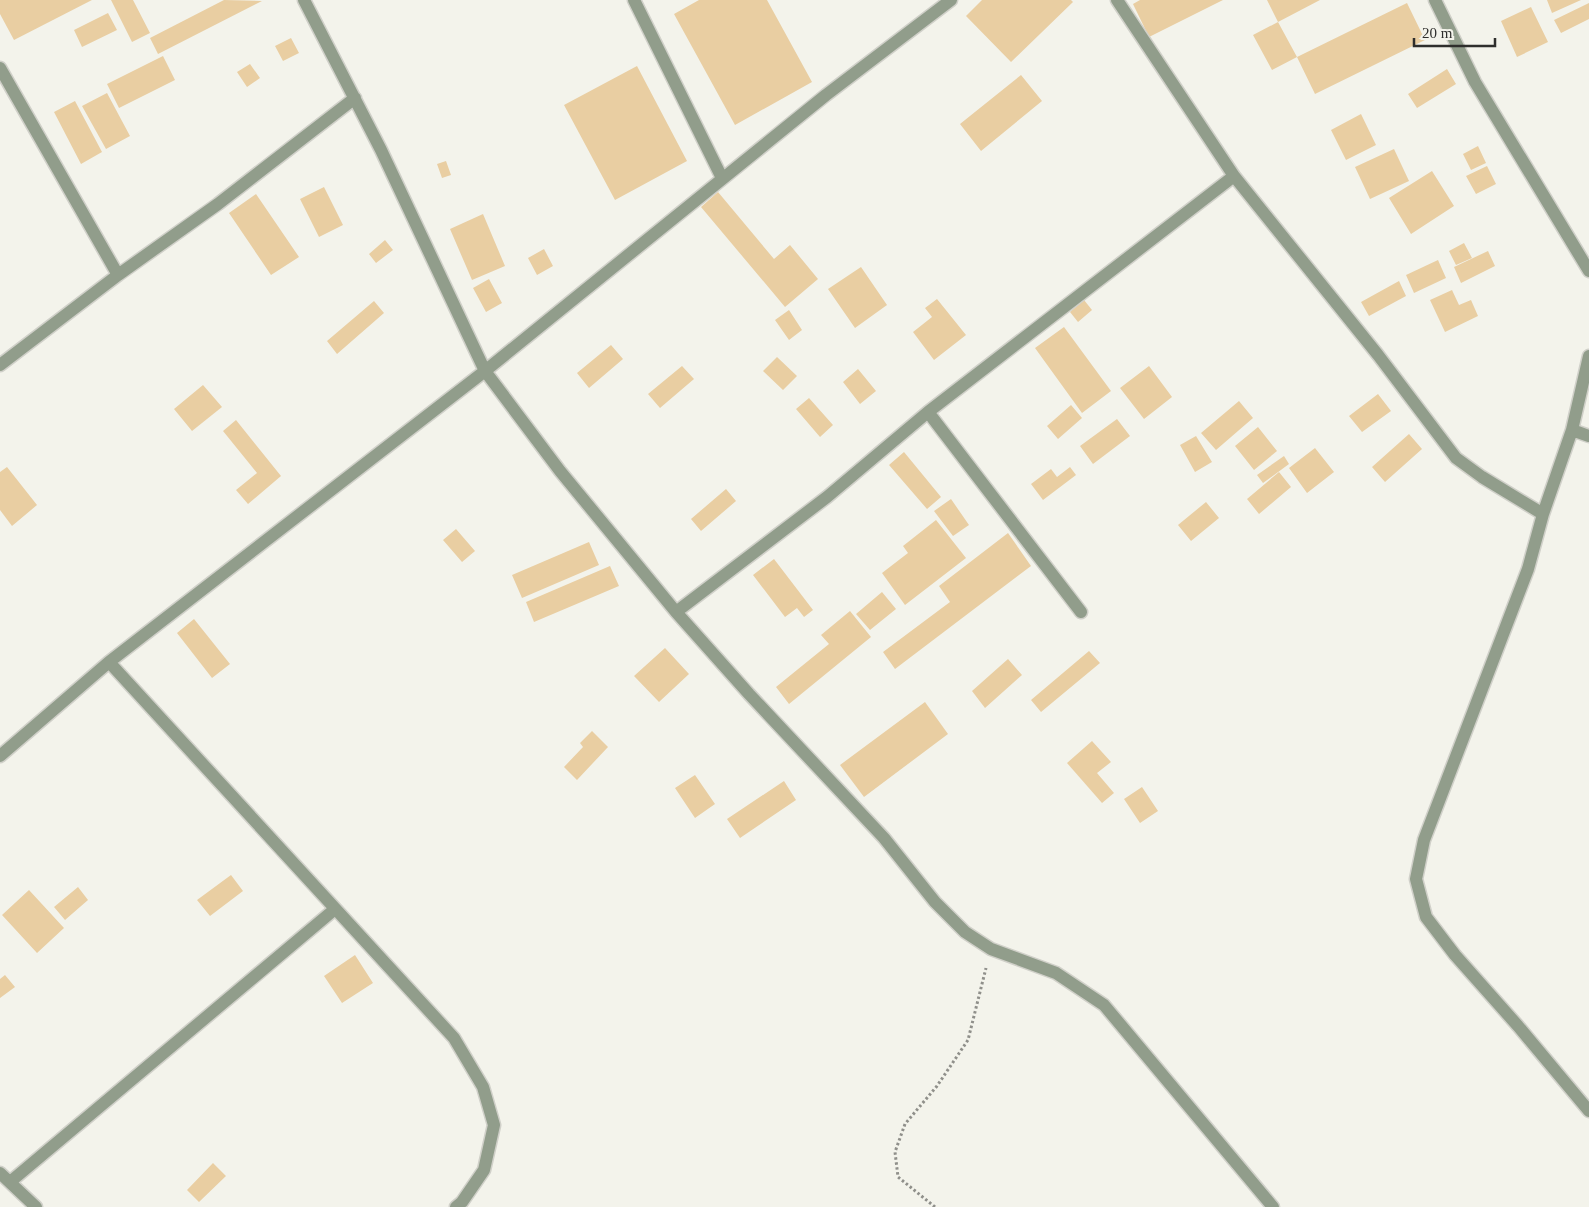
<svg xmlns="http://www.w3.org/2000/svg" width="1589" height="1207" font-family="'Times New Roman',serif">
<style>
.building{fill:#e9cea2}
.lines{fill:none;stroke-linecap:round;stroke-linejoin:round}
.street-casing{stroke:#d0d0c9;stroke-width:15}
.path{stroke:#8f8f8a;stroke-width:3;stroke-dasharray:2.5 2.5;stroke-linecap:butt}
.street{stroke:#919d8b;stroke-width:12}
</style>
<rect width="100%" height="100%" fill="#f3f3eb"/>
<path class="building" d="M0 0H92L14 40 0 14Z
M111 0H133L150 33 132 42Z
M224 0 262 1 158 54 150 38Z
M699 0H767L812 82 735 125 674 14Z
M982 0H1071L1073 2 1011 62 966 16Z
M1140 0H1223L1149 37 1133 4Z
M1267 0H1320L1278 22Z
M1547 0H1581L1552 13Z
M1407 3 1425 40 1315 94 1297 57Z
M1589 3V19L1561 33 1554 20Z
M1531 7 1548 42 1517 57 1501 21Z
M108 13 117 30 82 47 74 30Z
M1278 22 1297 57 1272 70 1253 35Z
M291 38 299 53 283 61 275 46Z
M163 56 175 80 119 108 107 84Z
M250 64 260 78 247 87 237 72Z
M637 66 687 161 615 200 564 105Z
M1447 69 1456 84 1417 108 1408 94Z
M1021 75 1042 101 981 151 960 124Z
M107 93 130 136 106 149 82 106Z
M75 101 102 152 81 164 54 112Z
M1361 114 1376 145 1346 160 1331 130Z
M1478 146 1486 163 1471 170 1463 154Z
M1394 149 1409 181 1370 199 1355 167Z
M446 161 451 175 442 178 437 164Z
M1487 166 1496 184 1476 194 1466 176Z
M1432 171 1454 206 1411 234 1389 198Z
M324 187 343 225 319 237 300 199Z
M718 192 774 259 790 245 818 279 785 307 701 207Z
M256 194 299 257 271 275 229 213Z
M483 214 505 266 472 280 450 229Z
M385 240 393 250 376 263 369 254Z
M1464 243 1472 258 1456 265 1449 251Z
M544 249 553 266 537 275 528 258Z
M1488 251 1495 266 1461 283 1454 267Z
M1438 260 1446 278 1414 293 1406 275Z
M861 267 887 305 855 328 828 289Z
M489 279 502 303 486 312 473 288Z
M1399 281 1406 296 1369 316 1361 302Z
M1452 290 1459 305 1471 300 1478 316 1445 332 1430 300Z
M937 299 966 335 934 360 913 332 932 317 925 308Z
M1084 300 1092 310 1078 322 1070 312Z
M374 301 384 313 337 354 327 341Z
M789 310 802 330 789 340 775 320Z
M1064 327 1111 391 1082 413 1035 348Z
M611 345 623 359 589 388 577 373Z
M777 357 797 376 783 390 763 371Z
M682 366 694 379 660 408 648 394Z
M1149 366 1172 397 1144 419 1120 388Z
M858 369 876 391 860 404 843 382Z
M203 385 222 407 192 431 174 409Z
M1378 394 1391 411 1362 432 1349 416Z
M809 398 833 425 820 437 796 409Z
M1239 401 1253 418 1216 450 1201 433Z
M1071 405 1082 418 1058 439 1047 426Z
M1117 419 1130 436 1093 464 1080 446Z
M236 420 281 476 248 504 236 490 257 473 223 431Z
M1258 427 1277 451 1254 470 1235 446Z
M1409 434 1422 449 1385 482 1372 467Z
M1196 436 1212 462 1195 472 1180 445Z
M1315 448 1334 472 1307 493 1289 468Z
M904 452 941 497 927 509 889 465Z
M1284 456 1289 464 1263 483 1257 475Z
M7 467 37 505 12 526 0 510V472Z
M1070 467 1076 475 1043 500 1031 484 1051 469 1057 477Z
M1279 472 1291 487 1259 514 1247 499Z
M726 489 736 501 701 531 691 519Z
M951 499 969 525 953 536 934 511Z
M1206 502 1219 518 1191 541 1178 525Z
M936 520 966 558 905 605 882 573 908 553 903 546Z
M456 529 475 551 462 562 443 540Z
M1008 533 1031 566 895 669 883 652 950 602 939 586Z
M589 542 599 565 522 598 512 575Z
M774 559 813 610 804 617 797 608 785 617 753 575Z
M610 566 619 586 534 622 526 602Z
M882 592 896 609 870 630 856 614Z
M850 611 871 637 789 704 776 687 829 644 821 635Z
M194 619 230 664 212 678 177 633Z
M665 648 689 674 659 702 634 676Z
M1089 651 1100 663 1041 712 1031 700Z
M1008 659 1022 675 985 708 972 691Z
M925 702 948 734 864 797 840 765Z
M592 731 608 747 577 780 564 767 583 747 580 743Z
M1092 741 1111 762 1097 773 1114 793 1102 803 1067 763Z
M695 775 715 804 695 818 675 788Z
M784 781 796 800 740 838 727 819Z
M1142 787 1158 811 1140 823 1124 799Z
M231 875 243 891 210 916 197 900Z
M78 887 88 900 65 920 54 907Z
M29 890 64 928 37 953 2 915Z
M355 955 373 983 342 1003 324 976Z
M5 975 15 987 0 998V979Z
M213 1163 226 1176 199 1202 187 1190Z"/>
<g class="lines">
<g class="street-casing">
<path id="street" d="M304 0 381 150 485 371 560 471 676 612 749 694 884 838 935 902 965 932 991 949 1056 973 1104 1005 1273 1207
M634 0 722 178
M1117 0 1234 176 1378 355 1456 458 1482 477 1543 514
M1435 0 1475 82 1589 271
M0 68 118 275
M1589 356 1572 430 1543 514 1528 569 1424 840 1416 879 1426 917 1455 955 1518 1026 1589 1111
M0 365 118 275 218 204 355 98
M928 412 1081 612
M1572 430 1589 436
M676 612 827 497 928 412 1234 176
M109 662 454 1038 483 1087 494 1125 484 1170 462 1202 456 1207
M0 756 109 662 485 371 826 95 951 0
M0 1173 36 1207
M10 1182 335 909"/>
</g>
<path class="path" d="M935 1207 898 1177 895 1152 905 1124 937 1086 968 1040 986 968"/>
<use href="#street" class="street"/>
</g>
<path d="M1414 38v8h81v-8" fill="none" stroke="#2e2e2c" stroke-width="2.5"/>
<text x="1422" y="38" font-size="15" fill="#2e2e2c" stroke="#f3f3eb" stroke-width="4" paint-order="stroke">20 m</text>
</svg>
